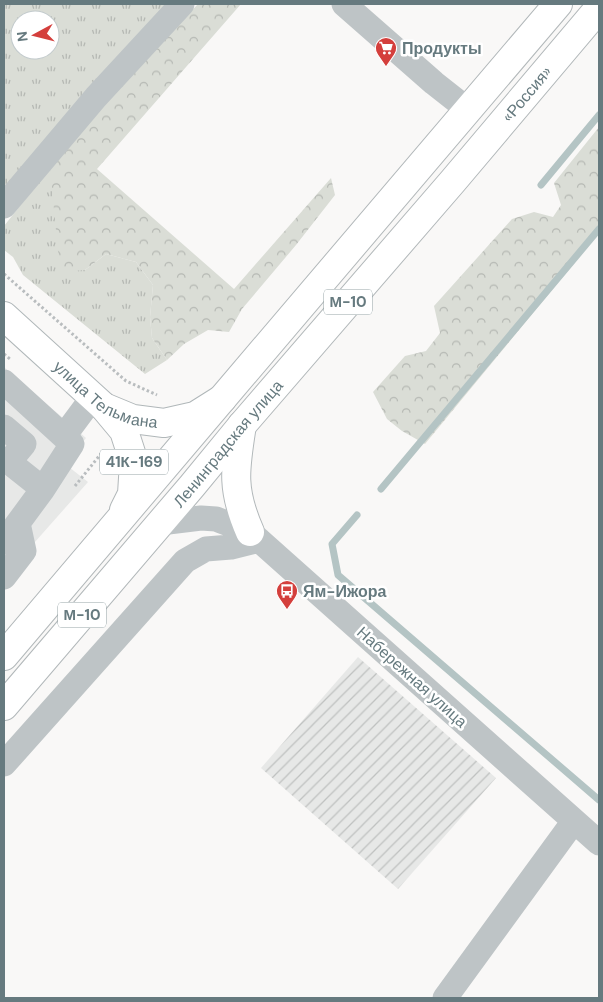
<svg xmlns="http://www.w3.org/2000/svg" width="603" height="1002" font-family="'DM Sans',sans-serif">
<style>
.built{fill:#e7e8e7}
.industrial{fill:url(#industrial-furrows)}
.grass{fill:url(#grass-tufts);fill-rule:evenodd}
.forest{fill:url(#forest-crowns)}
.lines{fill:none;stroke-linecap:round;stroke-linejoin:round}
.stream{stroke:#b4c4c4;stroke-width:7}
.major-casing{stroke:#b0b7b9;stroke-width:30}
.highway-casing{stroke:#b2b8ba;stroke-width:30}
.path{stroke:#b9bdbf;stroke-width:3;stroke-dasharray:2.5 2.5;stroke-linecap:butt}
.minor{stroke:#bec4c6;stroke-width:25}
.major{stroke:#fff;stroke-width:28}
.highway{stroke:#fff;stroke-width:28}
.labels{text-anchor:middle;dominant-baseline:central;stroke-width:5;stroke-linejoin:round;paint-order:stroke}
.shield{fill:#fff;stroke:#94a2a5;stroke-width:1}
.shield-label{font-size:15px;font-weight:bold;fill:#667a7f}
.poi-label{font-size:16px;font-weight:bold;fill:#667a7f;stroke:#fff;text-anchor:start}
.street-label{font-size:16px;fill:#667a7f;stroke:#fff}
</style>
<defs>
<pattern id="industrial-furrows" width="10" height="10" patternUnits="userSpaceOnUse" patternTransform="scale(1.25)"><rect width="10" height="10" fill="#e7e8e7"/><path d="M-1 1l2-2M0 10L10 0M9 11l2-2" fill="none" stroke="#bfc1c0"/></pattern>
<pattern id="grass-tufts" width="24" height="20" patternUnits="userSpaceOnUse" patternTransform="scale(1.25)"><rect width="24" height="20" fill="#daddd6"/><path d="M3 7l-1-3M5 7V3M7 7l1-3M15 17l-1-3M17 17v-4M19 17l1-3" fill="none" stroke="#b5b8b3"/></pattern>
<pattern id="forest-crowns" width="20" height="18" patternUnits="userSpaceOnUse" patternTransform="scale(1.25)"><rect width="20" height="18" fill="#daddd6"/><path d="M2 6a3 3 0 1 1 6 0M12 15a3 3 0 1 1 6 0" fill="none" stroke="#b5b8b3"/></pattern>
</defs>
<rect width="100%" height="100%" fill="#f9f8f7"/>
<path class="built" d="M4 367 86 438 65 464 88 482 4 577Z"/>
<path class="industrial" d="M358 657 496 778 398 889 261 768Z"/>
<path class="grass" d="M4 4H166L4 200ZM20 20H50V50H20Z
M50 168 85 270 106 254 136 262 153 285 150 317 152 338 167 360 145 374 23 275 13 257 4 250V226Z"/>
<path class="forest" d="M198 4H241L97 169 234 289 331 178 335 195 296 245 242 309 229 332 208 330 184 344 167 360 152 338 150 317 153 285 136 262 106 254 85 270 60 272 50 168 101 107Z
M599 127V233L425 444 402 431 387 419 373 392 405 356 426 351 440 333 434 306 512 219 534 212 553 217 561 205 554 183Z"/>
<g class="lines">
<path class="stream" d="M541 185 599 115
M381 489 599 229
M357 515 332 544 338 575 599 800"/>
<g class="major-casing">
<g id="major">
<path id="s1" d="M4 316 104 407 133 419 164 423 195 416 222 399"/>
</g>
</g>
<g class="highway-casing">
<g id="highway">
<path d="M104 407 124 431 134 462 132 494 124 510"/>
<path d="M242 425C235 469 231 489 250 532"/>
<path d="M4 656C189 439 372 220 558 4"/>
<path id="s2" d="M4 706 192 486 243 424 453 181 599 8"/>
</g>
</g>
<path class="path" d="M4 274 126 381 157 395
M4 354 10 359
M75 486 104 450"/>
<path class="minor" d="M344 4 434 83 467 109
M4 206 96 97 182 4
M4 382 72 444 43 489 4 542
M4 427 24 444 9 462 43 489
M64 436 93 397
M160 523 201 518 216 519 250 532 599 843
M4 577 24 551 18 523
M4 764 185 561 206 549 231 547 259 540
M445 998 574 821"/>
<use href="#major" class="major"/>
<use href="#highway" class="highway"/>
</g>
<defs>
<g id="supermarket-pin" transform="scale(1.125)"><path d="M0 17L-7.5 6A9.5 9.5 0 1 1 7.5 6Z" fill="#d43f3c" stroke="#fff"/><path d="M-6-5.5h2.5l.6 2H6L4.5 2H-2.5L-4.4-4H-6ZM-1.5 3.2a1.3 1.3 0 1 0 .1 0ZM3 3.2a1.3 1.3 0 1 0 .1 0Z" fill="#fff"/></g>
<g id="bus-pin" transform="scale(1.125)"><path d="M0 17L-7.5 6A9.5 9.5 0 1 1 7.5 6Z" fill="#d43f3c" stroke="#fff"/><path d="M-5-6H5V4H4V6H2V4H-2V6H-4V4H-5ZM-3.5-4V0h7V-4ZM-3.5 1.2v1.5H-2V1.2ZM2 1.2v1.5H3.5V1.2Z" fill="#fff"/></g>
</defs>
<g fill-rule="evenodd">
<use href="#supermarket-pin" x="386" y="48"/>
<use href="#bus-pin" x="287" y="591"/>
</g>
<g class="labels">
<g class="shield">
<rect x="324" y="289.5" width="48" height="25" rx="4"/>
<rect x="100" y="449.5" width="68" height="25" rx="4"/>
<rect x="58" y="602.5" width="48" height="25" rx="4"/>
</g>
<g class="shield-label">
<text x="348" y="302">М-10</text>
<text x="134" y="462">41К-169</text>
<text x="82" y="615">М-10</text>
</g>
<g class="poi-label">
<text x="402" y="48">Продукты</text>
<text x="303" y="591">Ям-Ижора</text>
</g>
<g class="street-label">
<text stroke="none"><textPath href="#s2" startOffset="805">«Россия»</textPath></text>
<text stroke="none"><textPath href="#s1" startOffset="131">улица Тельмана</textPath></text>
<text stroke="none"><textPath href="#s2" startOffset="345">Ленинградская улица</textPath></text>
<text transform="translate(412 677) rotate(42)">Набережная улица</text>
</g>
</g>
<rect width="603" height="1002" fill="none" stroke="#667a7f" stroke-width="10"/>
<g transform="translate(35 35) rotate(263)"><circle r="24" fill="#ffffff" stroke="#c2cacc"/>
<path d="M0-4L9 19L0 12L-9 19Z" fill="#d43f3c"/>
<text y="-8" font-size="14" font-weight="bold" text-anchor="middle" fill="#667a7f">N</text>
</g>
</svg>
